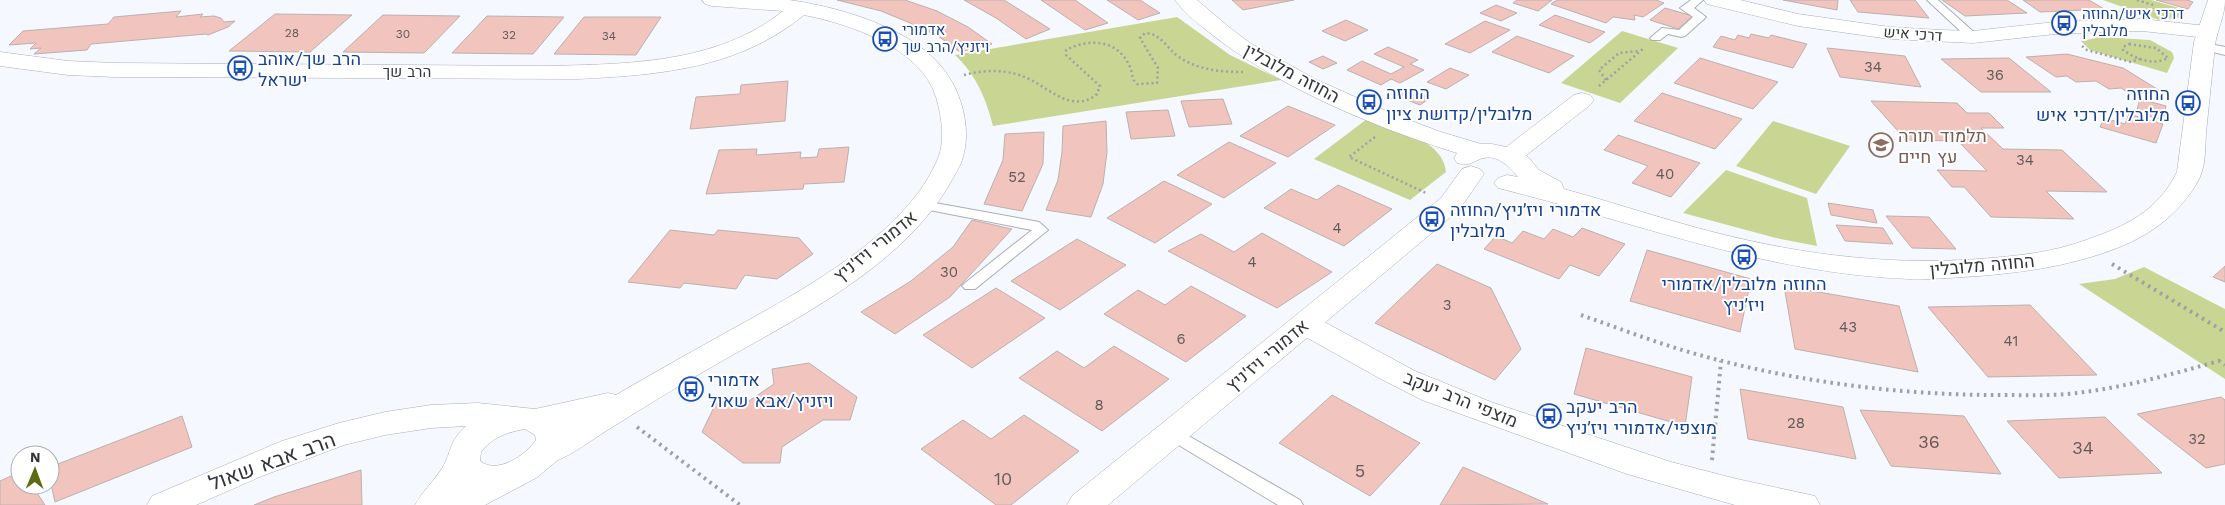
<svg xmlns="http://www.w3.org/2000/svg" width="2225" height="505" font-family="'Work Sans',Heebo,sans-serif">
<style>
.green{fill:#c9d592}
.building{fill:#f1c5bd;stroke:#bcb0ae}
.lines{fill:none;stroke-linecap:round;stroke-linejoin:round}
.lane-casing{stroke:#a9aeb6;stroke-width:2}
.street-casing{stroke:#a9aeb6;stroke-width:1}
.secondary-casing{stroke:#a9aeb6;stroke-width:1}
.path-far1{stroke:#9da0a5;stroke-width:2.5;stroke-dasharray:2 3;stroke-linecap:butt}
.path{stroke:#9da0a5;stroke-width:4;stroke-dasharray:2.5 4.5;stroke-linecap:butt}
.lane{fill:#fff;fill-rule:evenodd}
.street{fill:#fff;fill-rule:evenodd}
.secondary{fill:#fff;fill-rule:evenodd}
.labels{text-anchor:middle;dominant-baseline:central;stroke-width:4;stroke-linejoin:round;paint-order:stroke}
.far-number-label{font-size:12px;fill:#62595a}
.far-transit-label{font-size:15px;fill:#164399;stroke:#fff;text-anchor:start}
.far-street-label{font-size:15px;fill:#333539;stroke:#fff}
.number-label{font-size:15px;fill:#62595a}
.transit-label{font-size:18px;fill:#164399;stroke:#fff;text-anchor:start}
.street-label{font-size:18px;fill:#333539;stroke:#fff}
.education-label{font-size:18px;fill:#785e54;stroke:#fff;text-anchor:start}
.near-number-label{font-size:18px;fill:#62595a}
.near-street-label{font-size:21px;fill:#333539;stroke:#fff}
</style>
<rect width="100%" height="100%" fill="#f5f8fe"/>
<path class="green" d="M2103 0H2151L2186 10 2180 17 2159 20Z
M1177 17 1230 55 1281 80 993 126C986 98 976 75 955 55Z
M1622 31 1678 48 1620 103 1561 83Z
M2101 37 2150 40 2172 52 2174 58 2167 73 2090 50 2081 41Z
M1367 119C1392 129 1444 139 1446 172L1410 200 1314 159Z
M1773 121 1850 146 1816 194 1736 166Z
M1726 170 1807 198 1817 246 1776 238 1683 213Z
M2144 267 2225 309V379L2079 284 2115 279Z"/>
<path class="building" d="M837 0H905L937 11 968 27 992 44 960 52 938 36 910 23 881 11Z
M964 0H1004L1050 29 1026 39 996 18Z
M1041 0H1075L1108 23 1085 30Z
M1107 0H1140L1160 13 1138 20Z
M1232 0H1294L1243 10Z
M1517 0H1552L1538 11 1513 3Z
M1557 0H1656L1664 3 1643 17 1634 15 1635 20 1613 17 1606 23 1551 4Z
M1783 0H1838L1837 10Z
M1850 0H1915L1929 18 1858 12Z
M1942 0H2007L2027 13 1965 16Z
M2023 0H2089L2104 9 2040 12Z
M2156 0H2187L2193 2 2188 9Z
M1496 5 1517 13 1501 21 1480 13Z
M1665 8 1693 16 1678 29 1650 20Z
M181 11 176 17 203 14 200 17 214 16 221 18 224 22 235 21 228 27 208 35 206 34 91 44 87 50 34 54 41 48 30 49 36 43 9 45 23 31 108 24 114 17Z
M275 14 352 15 310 52 229 51Z
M383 15 460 16 424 53 343 52Z
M1555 15 1605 32 1590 43 1539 25Z
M487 16 564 17 533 54 452 53Z
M584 17H661L636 55 554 54Z
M1346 20 1368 30 1345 41 1322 31Z
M1485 21 1510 30 1470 53 1445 44Z
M1751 34 1769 38 1771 35 1807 44 1793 68 1713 47 1721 36 1735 40 1738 35 1749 38Z
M1517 36 1574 56 1549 73 1492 52Z
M1388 47 1418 60 1410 64 1424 70 1400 83 1391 79 1381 85 1347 70 1362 61 1391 74 1404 67 1374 54Z
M1827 48 1905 56 1921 87 1840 77Z
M2067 54 2123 68 2162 92 2130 94 2121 88 2109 89 2096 81 2076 82 2067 76 2056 77 2026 57Z
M1323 56 1337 63 1323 69 1309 62Z
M1700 58 1778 82 1753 109 1674 83Z
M2009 58 2051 92H1981L1941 59Z
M1450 68 1469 75 1446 89 1427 82Z
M788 81 785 121 690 129 696 97 740 94 741 85Z
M1404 88 1430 98 1420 105 1394 95Z
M1662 93 1742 119 1715 149 1634 121Z
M1223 99 1232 124 1189 127 1181 101Z
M2140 99 2166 106 2163 120 2136 113Z
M1871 101 1957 103 1967 113H1989L2004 128H1981L2003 149 2062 150 2107 192 2046 191 2074 219 1991 217 1964 187H1952L1937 170 1987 171 1958 141 1906 140Z
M1288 106 1335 125 1288 157 1240 136Z
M1168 110 1175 136 1131 139 1126 112Z
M2129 114 2163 124 2156 143 2100 127 2104 118 2125 124Z
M1106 121 1107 152 1103 184 1091 217 1046 210 1058 180 1062 152 1063 126Z
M1044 132 1043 164 1022 211 984 204 1003 160 1005 134Z
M1618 135 1700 163 1671 197 1632 183 1648 166 1604 150Z
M1229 142 1276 163 1224 198 1177 175Z
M849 147 844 182 804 184 803 189 706 194 719 150 757 149 756 155 801 152 800 158 817 157 819 149Z
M1164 181 1212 204 1155 243 1107 218Z
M1338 185 1392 209 1344 246 1264 208 1291 189 1317 200Z
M1828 203 1873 210 1877 223 1831 215Z
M1886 216 1929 217 1956 249 1912 248Z
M972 220 1012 229 950 297 895 334 861 312 911 281 953 247Z
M1836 225 1883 228 1893 244 1845 241Z
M1582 228 1625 244 1599 276 1570 265 1559 279 1484 249 1496 236 1512 243 1523 231 1544 239 1553 229 1573 237Z
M670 230 714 235 718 230 799 238 813 254 777 279 745 275 736 289 684 283 680 288 628 282Z
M1262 233 1332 272 1277 308 1168 251 1201 234 1234 252Z
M1077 239 1126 265 1060 310 1011 281Z
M1647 250 1751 279 1740 332 1630 301Z
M1437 264 1491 288 1521 349 1495 380 1375 323Z
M2225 266V282L2213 277Z
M1191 286 1246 316 1186 362 1104 314 1138 290 1165 305Z
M1784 286 1899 306 1918 372 1795 349Z
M996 288 1045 318 972 368 923 335Z
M2030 305 2097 375 1988 377 1928 307Z
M1114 346 1169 379 1102 431 1019 378 1057 351 1084 368Z
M1586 348 1692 377 1685 426 1574 394Z
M809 363 857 397 850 420H823L782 447 780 463H743L702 432 716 403 740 407 774 384 772 369Z
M1740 389 1843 407 1856 459 1748 439Z
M1332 395 1420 443 1370 496 1279 443Z
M2221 397 2225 400V464L2206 468 2137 414Z
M1860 410 1964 416 2001 474 1891 466Z
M1024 415 1079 451 1011 505H996L921 449 963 420 991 439Z
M182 416 192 447 55 502 50 480V467Z
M2105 417 2162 473 2059 478 2007 421Z
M1463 467 1548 504 1440 505Z
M361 470 362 505H254L274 497Z
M20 472V485H32L45 505H0V481Z"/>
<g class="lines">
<g class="lane-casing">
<path id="lane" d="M1691 0H1703L1694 8 1706 17 1704 19 1685 36 1681 37 1668 34 1660 40H1652L1650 38 1662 28 1679 30 1693 17 1680 8Z
M1927 0H1938L1977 35 1979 37 1977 39H1969Z
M2205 43 2225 47V55L2201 49 2199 47 2201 45Z
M924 201 1034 221 1039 222 1048 230 975 289H965L962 286 965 283 1032 230 919 208 917 205 919 202Z
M1173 427 1300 500 1303 505H1278L1167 438 1164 433 1167 428Z"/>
</g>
<g class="street-casing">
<path id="street" d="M702 0C730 0 761 0 789 0 840 7 917 29 947 74 962 96 970 126 964 153 962 163 957 171 952 180 902 270 788 322 703 372 670 391 638 411 606 431 590 441 575 453 558 460L536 478 485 505H415C422 492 433 482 441 470 452 453 448 442 466 426L431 428 385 435 344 445 262 476 196 505H147L152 496 282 441 339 423 385 412 431 405 478 403 535 409 608 393 616 395C650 375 684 356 718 337 790 297 900 241 936 163 946 143 942 118 936 97 921 48 850 24 804 15 738 69 659 75 577 79L115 77 68 75 0 66V52L68 61 115 63 546 66C627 64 717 64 783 11L712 6 705 4ZM525 429 535 435 536 440C526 455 497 475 480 461L481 452C492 437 508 432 525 429Z
M1704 0H1740L1798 14 1890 27 1940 30 1973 31 2055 22 2142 19 2207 26 2214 28 2218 32 2214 36 2207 38 2142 31 2055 34 1973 43 1890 39 1798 26 1707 4Z
M1582 93 1590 95 1594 100 1590 105 1519 161 1510 163 1501 161 1498 156 1501 151 1574 95Z
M1305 314 1315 317 1415 371 1491 402 1671 462 1737 479 1815 496 1820 505H1735L1627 474 1422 400 1379 378 1295 331 1290 324 1295 317Z"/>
</g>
<g class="secondary-casing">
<path id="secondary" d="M1175 0H1197L1230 28 1250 43 1315 79 1393 114 1441 132 1481 144H1492L1515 149 1528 157 1539 170 1561 182 1564 189C1608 201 1650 215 1694 227 1789 253 1881 266 1979 259 2016 256 2051 253 2086 240 2126 226 2157 212 2177 172L2194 42 2208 0H2225C2225 16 2217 30 2215 45 2212 74 2209 104 2206 133 2205 150 2206 168 2197 183 2168 231 2124 249 2072 262 2041 270 2011 273 1980 276 1957 277 1933 280 1910 279 1767 274 1635 222 1498 188L1494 183 1498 178 1507 175 1518 177C1509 166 1497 153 1480 159 1471 163 1468 166 1457 163L1454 158 1457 153C1373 127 1273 85 1205 29 1194 21 1183 11 1175 0Z
M1471 166 1480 169 1484 174 1459 210 1108 505H1067L1072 496 1441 198 1462 169Z"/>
</g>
<path class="path-far1" d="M2137 0 2153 5
M2129 44 2156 48 2168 58C2153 66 2136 59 2123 50V47Z
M2082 46 2087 50 2131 62 2140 59
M964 75C983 70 1003 69 1022 76 1046 84 1071 116 1097 94L1100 86 1066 55V50C1089 38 1118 39 1130 67 1133 73 1131 79 1137 84L1157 83 1158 68 1140 38 1145 33C1162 34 1166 48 1179 57 1198 70 1221 72 1243 72
M1606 80 1599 70 1619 53 1639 51
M1599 86 1644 48
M1375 137 1349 157 1426 193"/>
<path class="path" d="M2112 264 2225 332
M1581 315C1621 329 1662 345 1703 356 1799 382 1899 395 1999 395 2022 395 2045 396 2067 394 2119 389 2169 375 2219 361L2225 365
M637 427 740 505
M1712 460 1721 361"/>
<use href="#lane" class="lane"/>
<use href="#street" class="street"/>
<use href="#secondary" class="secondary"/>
</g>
<defs>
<g id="bus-ring" transform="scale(1.25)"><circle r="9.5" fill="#fff" stroke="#1a4fb4" stroke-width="1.5"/><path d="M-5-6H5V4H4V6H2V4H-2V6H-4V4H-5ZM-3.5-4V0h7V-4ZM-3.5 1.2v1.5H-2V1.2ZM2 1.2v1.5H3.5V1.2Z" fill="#1a4fb4"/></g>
<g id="school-ring" transform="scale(1.25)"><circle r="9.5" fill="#fff" stroke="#8d6e63" stroke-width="1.5"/><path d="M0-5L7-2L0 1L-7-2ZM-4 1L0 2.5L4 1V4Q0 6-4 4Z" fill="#8d6e63"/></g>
</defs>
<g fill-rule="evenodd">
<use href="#bus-ring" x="2064" y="23"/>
<use href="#bus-ring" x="885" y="39"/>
<use href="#bus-ring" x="240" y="68"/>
<use href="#bus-ring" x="1369" y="102"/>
<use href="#bus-ring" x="2188" y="103"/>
<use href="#school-ring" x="1881" y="145"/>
<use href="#bus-ring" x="1432" y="219"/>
<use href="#bus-ring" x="1744" y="257"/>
<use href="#bus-ring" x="691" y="389"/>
<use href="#bus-ring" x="1549" y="416"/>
</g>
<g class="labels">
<g class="far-number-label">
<text x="292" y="33">28</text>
<text x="403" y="34">30</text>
<text x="509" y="35">32</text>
<text x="609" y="36">34</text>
</g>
<g class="far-transit-label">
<text x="2082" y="14">דרכי איש/החוזה<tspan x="2082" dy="17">מלובלין</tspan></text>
<text x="902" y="30">אדמורי<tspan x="902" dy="17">ויזניץ/הרב שך</tspan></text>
</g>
<g class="far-street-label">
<text transform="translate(1913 34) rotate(4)">דרכי איש</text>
<text x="407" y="72">הרב שך</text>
</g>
<g class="number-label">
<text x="1873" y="67">34</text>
<text x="1995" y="75">36</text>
<text x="2025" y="160">34</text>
<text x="1665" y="174">40</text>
<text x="1017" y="177">52</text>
<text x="1337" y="228">4</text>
<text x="1252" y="262">4</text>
<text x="949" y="272">30</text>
<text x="1447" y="305">3</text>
<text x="1848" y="327">43</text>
<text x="1181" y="339">6</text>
<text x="2011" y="341">41</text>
<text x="1099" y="405">8</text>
<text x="1796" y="423">28</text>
<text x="2197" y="439">32</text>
</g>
<g class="transit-label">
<text x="258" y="58">הרב שך/אוהב<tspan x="258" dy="21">ישראל</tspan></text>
<text x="1386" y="92">החוזה<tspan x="1386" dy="21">מלובלין/קדושת ציון</tspan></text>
<text x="2170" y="93" text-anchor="end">החוזה<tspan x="2170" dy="21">מלובלין/דרכי איש</tspan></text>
<text x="1450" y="209">אדמורי ויז׳ניץ/החוזה<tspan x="1450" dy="21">מלובלין</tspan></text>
<text x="1744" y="283" text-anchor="middle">החוזה מלובלין/אדמורי<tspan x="1744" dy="21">ויז׳ניץ</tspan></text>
<text x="708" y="379">אדמורי<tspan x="708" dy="21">ויזניץ/אבא שאול</tspan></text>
<text x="1566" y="406">הרב יעקב<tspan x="1566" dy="21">מוצפי/אדמורי ויז׳ניץ</tspan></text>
</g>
<g class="street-label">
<text transform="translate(1292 73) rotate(28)">החוזה מלובלין</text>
<text transform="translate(875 246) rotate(-39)">אדמורי ויז'ניץ</text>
<text transform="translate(1982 265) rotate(-5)">החוזה מלובלין</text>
<text transform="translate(1267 355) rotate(-40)">אדמורי ויז'ניץ</text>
<text transform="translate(1461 399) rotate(22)">מוצפי הרב יעקב</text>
</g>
<g class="education-label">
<text x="1898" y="135">תלמוד תורה<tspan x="1898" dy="21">עץ חיים</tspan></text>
</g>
<g class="near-number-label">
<text x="1929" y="441">36</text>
<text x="2083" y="447">34</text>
<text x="1360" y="470">5</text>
<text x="1003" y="478">10</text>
</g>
<g class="near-street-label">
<text transform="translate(272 461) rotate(-20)">הרב אבא שאול</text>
</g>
</g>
<g transform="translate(35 470) rotate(1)"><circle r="24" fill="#ffffff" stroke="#adaeb0"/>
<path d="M0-4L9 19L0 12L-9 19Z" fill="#5f6b12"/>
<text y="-8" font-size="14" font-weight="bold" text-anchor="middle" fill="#333539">N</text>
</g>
</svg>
